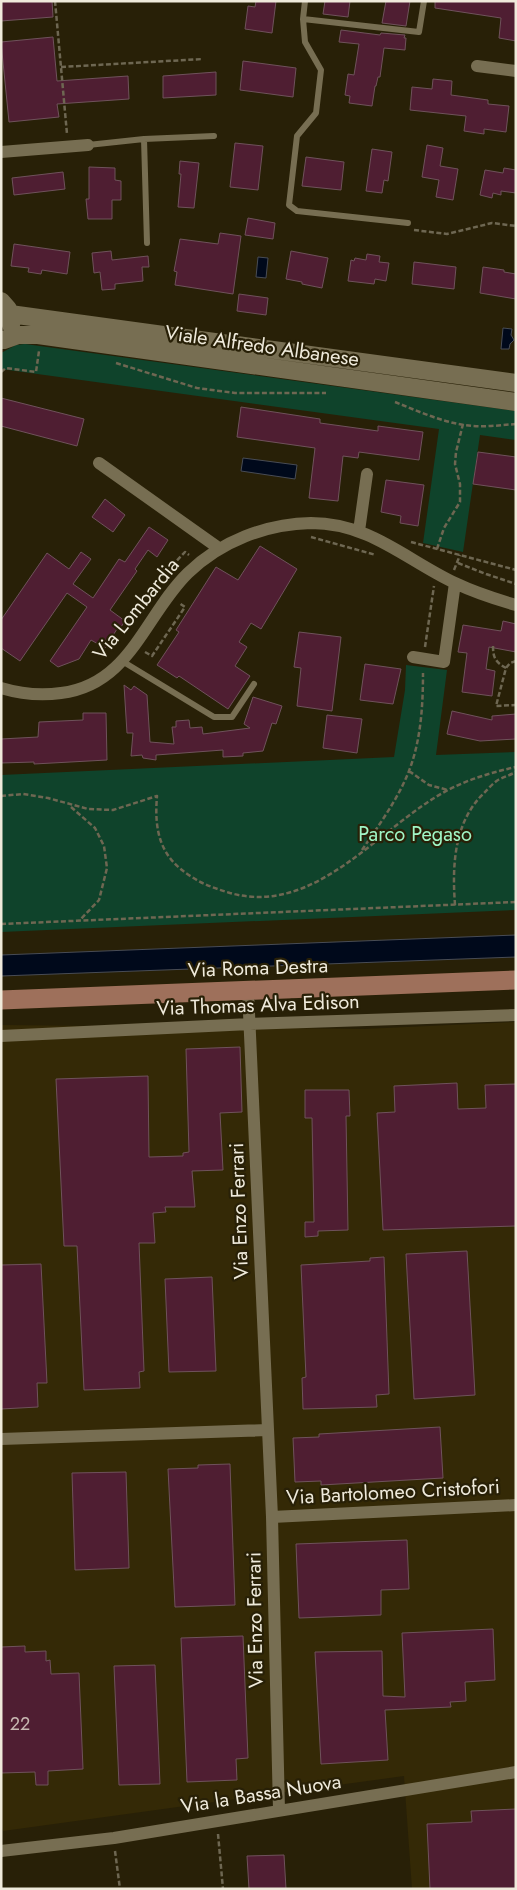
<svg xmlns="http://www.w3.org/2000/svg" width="517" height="1890" font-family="Jost,sans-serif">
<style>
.built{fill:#342906}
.green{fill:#0f432b}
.water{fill:#00091b;stroke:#484c55}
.building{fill:#4f1e32;stroke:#6f525b}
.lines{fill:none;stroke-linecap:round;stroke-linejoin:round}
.path{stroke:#6e6752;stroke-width:2.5;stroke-dasharray:5 2.5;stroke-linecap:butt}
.lane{stroke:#776e52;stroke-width:6}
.street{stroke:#776e52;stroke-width:12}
.secondary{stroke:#776e52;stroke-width:18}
.primary{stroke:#9e705b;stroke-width:19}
.labels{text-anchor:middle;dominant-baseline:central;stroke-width:4.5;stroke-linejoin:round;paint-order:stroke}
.number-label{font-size:18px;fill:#c7b7b1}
.street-label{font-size:20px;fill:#efeadb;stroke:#282007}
.park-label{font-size:20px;fill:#a0f6c6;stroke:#282007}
</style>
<rect width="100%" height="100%" fill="#282007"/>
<path class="built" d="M516 1022V1889H412L404 1776 3 1831 1 1824V1025L364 1029Z"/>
<path class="green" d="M25 344 516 411V440L480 435 463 552 423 543 439 429 1 369V353L16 345Z
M406 665 447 670 436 755 516 752V910L1 932V775L394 757 405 690Z"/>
<path class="water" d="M258 257 268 258 266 278 256 277Z
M503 328 512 329 511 335 514 340 510 344 509 349H501Z
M243 458 297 465 295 479 241 471Z
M516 935V957L1 976V955Z"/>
<path class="building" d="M1 1H52L53 17 1 21Z
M256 1H276L272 33 245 29 248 6 255 7Z
M325 1H350L348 17 323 14Z
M386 1H410L406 26 382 23Z
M435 1H516V41L499 38 501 18 435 8Z
M341 30 380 35 381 33 405 35 404 38H406L405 50 384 48 380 77H378L376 86H375L372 106 349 103 350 96 345 95 348 74 354 75 359 44 339 42Z
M53 37 57 81 128 76 129 99 57 104 59 117 9 122 1 42Z
M243 61 296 68 293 97 240 90Z
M216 72V95L163 98V76Z
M433 79 452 81 451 95 488 100V104L509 106 506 132 484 129V134L464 131 466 116 410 110 412 87 432 89Z
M235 143 263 146 258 190 230 187Z
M427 145 443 148 440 166 458 169 453 200 436 197 439 180 422 177Z
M372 149 392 152 388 181 384 180 382 193 366 191Z
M306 157 344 162 341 190 302 186Z
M180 161 199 163 194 208 178 207 181 174H179Z
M89 167 115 168V180L121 181V200H112V219H88L86 199H89Z
M504 168 516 170V193L501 191V195L493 193 492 198 480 195 485 170 503 173Z
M63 172 65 189 14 195 12 178Z
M248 218 275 223 273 239 245 235Z
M220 233 241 236 233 294 175 285 177 272 174 271 180 239 218 244Z
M14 244 70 252 67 274 42 270 41 274 28 272 29 268 11 266Z
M111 251 112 260 148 256 149 267H142L143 281 115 284V289L102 290 100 272 94 273 92 253Z
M291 251 328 258 322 288 302 284V282L286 279Z
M367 254 380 256 379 262 389 263 386 281 375 279 374 284 348 281 351 260 354 261 355 258 366 260Z
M414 262 456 267 454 289 412 284Z
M483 267 504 270V272L516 274V299L480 293Z
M239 294 268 298 266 315 237 311Z
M1 398 84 419 77 446 1 426Z
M241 407 320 419V423L378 431V426L423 432 419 460 359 452 358 458 343 456 338 501 309 498 315 448 237 437Z
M478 452 516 457V490L473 484Z
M386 480 424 485 418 526 400 523 401 516 381 512Z
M105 499 125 515 113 532 92 517Z
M149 527 168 540 157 557 148 550 135 569 137 571 110 610 125 621 119 630 117 629 105 648 91 640 79 659 58 667 50 661 87 607 67 593 20 661 1 648V620L47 553 69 569 81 552 91 559 73 584 93 598 119 559 125 562Z
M260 546 297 569 261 629 251 623 239 642 247 647 235 666 250 676 228 709 179 676 177 678 157 665 179 632 176 630 216 567 238 580Z
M503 621 516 624V652L489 647 486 669 495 671 492 696 462 692 467 653 458 652 463 625 501 631Z
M299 632 341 637 332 711 297 706 301 668 294 667Z
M365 664 401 669 393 704 360 700Z
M124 685 131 690 134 686 147 695 150 742 174 744 172 727H176V721L189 720 190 728 202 727 203 734 250 728 244 724 253 697 282 706 276 724 272 723 263 751 243 753V756L223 757V750L156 755V760L143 758 142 755 131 756 133 733H127Z
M452 711 492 720V716L516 714V739L480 741 447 734Z
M83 713H106L107 760 34 764V762L1 763V739L38 737 39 722 83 720Z
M327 715 362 719 357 753 323 748Z
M240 1047 242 1112 220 1113 223 1170 192 1171 195 1207H165L166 1212 153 1213 155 1243H139L144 1371 139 1372 140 1388 84 1390 77 1246H64L56 1079 148 1076 149 1157 183 1156V1153L189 1152 186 1049Z
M457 1083 458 1109 486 1108 485 1085 516 1084V1226L383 1230 377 1113 395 1112 394 1086Z
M305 1090H349L350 1116H346L348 1230 318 1231V1236L305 1237V1222H314L312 1118H305Z
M467 1251 475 1395 414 1399 406 1254Z
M384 1257 389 1394 376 1395 377 1407 303 1409 302 1378 306 1377 301 1265 370 1261V1258Z
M41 1264 47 1383H37L38 1407 1 1409V1265Z
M212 1277 216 1371 169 1372 165 1279Z
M440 1427 443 1478 321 1485V1481L295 1482 293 1438 319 1437V1434Z
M230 1464 235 1605 175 1607 168 1469 198 1468V1465Z
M126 1472 129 1568 75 1570 72 1473Z
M407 1540 409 1589 381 1590V1615L299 1618 296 1544Z
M493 1629 495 1680 465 1682 466 1701 450 1702 451 1707 385 1710 388 1760 321 1764 315 1652 382 1651 383 1696 405 1697 402 1633Z
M243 1636 248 1758 236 1759 237 1780 187 1782 181 1638Z
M25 1646V1652L46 1651V1661L50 1660 51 1674 79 1673 83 1769 48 1771V1785H36L35 1772 1 1773V1647Z
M155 1665 160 1784 119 1785 114 1666Z
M516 1809V1889H430L427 1824 472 1822 471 1811Z
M284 1855 286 1889H249L247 1856Z"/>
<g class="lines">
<path class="path" d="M55 1 67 134
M61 67 203 59
M414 230 447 234 492 223 516 226
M116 363 197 388 235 393H326
M1 372 6 368 36 372 39 351
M395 402C420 412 446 424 473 426 487 427 502 425 516 424
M311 537 376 555
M411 542 516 570
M437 549 444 528 460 502V484L455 464 456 452 463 424
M458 563 486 574 516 584
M454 570 460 555
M168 577 165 573 185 552 189 555
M493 646C493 657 495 662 506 668
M425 647 434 586
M145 652 152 656 185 607 179 603
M516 661 510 663 506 668 496 706 516 705
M409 771 429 785 448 790
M1 796 23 794 48 798 88 809 113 810 157 796C154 831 160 858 192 877 204 885 217 889 230 893 317 917 379 826 448 790 469 779 493 772 516 767
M71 807 95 828 104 846 107 868 99 900 79 921
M362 850C379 825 398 799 409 771 421 740 423 705 423 673
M455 905C452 865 454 822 484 793 488 789 493 783 498 780 504 777 510 775 516 772
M1 924 516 902
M218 1834 223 1889
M115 1851 120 1889"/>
<path class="lane" d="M305 1 303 19 305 42 321 70 316 113 297 136 289 205 297 211 408 223
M303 19 419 32 424 1
M144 139 147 243
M88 145 144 139 214 136
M122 661 214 717H232L254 684"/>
<path class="street" d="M477 66 516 71
M1 152 88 145
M99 463 220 549
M359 531 367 474
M413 657 444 662 455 583
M1 688C21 694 40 696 61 693 130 685 145 615 188 573 221 541 266 524 311 523 370 523 406 560 455 583 474 592 495 599 516 605
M248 991 272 1517 279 1810
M1 1036 250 1024 516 1015
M1 1439 267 1430
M272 1517 516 1505
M1 1851 114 1838 516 1772"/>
<path class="secondary" d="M1 301 8 309 11 325
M10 314 516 383
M4 340 18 335H38L516 402"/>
<path class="primary" d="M1 1000 516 980"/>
</g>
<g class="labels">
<g class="number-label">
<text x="20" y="1724">22</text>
</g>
<g class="street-label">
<text transform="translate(262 346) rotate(8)">Viale Alfredo Albanese</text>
<text transform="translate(136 609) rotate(-51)">Via Lombardia</text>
<text transform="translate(258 968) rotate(-2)">Via Roma Destra</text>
<text transform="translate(258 1005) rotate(-2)">Via Thomas Alva Edison</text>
<text transform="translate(239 1211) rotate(-92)">Via Enzo Ferrari</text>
<text transform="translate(393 1492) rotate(-3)">Via Bartolomeo Cristofori</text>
<text transform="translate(255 1620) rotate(-91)">Via Enzo Ferrari</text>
<text transform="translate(261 1794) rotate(-9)">Via la Bassa Nuova</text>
</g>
<g class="park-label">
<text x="415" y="834">Parco Pegaso</text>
</g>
</g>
<rect width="517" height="1890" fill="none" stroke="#efeadb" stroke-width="5"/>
</svg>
